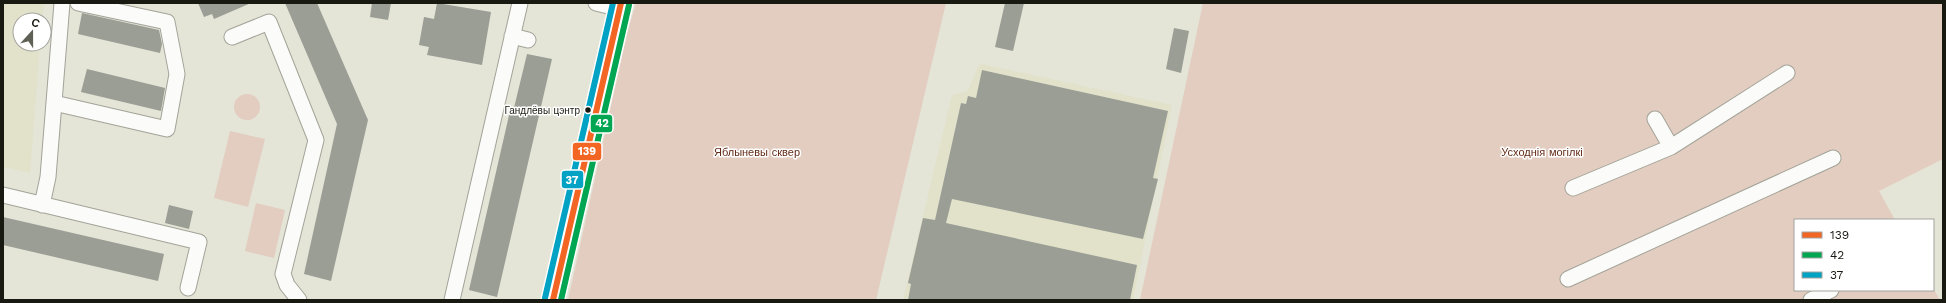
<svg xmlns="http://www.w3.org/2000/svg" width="1946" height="303" font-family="'Work Sans',sans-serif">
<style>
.built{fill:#e2e2cb}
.green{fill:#e2cdc0}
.building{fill:#9b9e95}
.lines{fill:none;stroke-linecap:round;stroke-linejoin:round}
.minor-casing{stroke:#a3a399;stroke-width:17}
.major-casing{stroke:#b4ae9f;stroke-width:22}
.minor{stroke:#fbfbf9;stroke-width:15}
.major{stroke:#f1ede6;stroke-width:20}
.bus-1-casing{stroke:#fff;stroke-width:9}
.bus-2-casing{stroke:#fff;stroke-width:9}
.bus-3-casing{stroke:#fff;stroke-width:9}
.bus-1{stroke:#f26522;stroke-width:6}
.bus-2{stroke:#00a651;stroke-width:6}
.bus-3{stroke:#01a2c4;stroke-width:6}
.bus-dot{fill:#181910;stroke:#fff;stroke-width:1.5}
.labels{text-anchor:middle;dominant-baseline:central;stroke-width:3;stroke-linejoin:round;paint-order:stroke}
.bus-label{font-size:10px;fill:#181910;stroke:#fff;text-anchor:end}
.park-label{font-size:11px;fill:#632a16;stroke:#fff}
.line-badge{stroke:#fff;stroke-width:1.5}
.badge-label{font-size:11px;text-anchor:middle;font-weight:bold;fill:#fff}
</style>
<rect width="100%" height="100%" fill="#e4e4d7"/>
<path class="built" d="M3 3H44L42 20H20V44H40L30 173 3 167Z
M981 64 1172 105 1133 300H903L952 95 968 91 977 68Z"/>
<path class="green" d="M636 3H946L876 300H568L627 34Z
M1203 3H1943V159L1879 191 1895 220H1795V290H1933V288L1940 300H1140Z
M234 107a13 13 0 1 1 26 0a13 13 0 1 1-26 0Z
M230 131 265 139 248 207 214 198Z
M256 203 285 210 274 258 245 251Z"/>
<path class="building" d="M198 3H251L214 19 212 14 204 17Z
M285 3H317L368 120 331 281 304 274 337 124Z
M372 3H391L388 20 370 17Z
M437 3 491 12 482 65 427 55 429 47 419 45 424 17 434 19Z
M1005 3H1024L1013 51 995 47Z
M82 13 159 30 162 44 160 53 78 34Z
M1174 28 1189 31 1181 73 1166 69Z
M527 54 552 59 497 297 469 290 510 111 513 112Z
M87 69 165 88 161 111 81 92Z
M982 70 1168 111 1153 178 1158 179 1143 239 952 199 946 223 1137 265 1130 300H908L911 284 908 283 923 218 935 220 961 103 966 104 968 96 976 98Z
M169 205 193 211 189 229 165 223Z
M3 217 164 254 158 281 3 245Z"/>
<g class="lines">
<g class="minor-casing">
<path id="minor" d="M596 3 620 9
M512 36 528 40
M232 37 269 22 316 140 283 274 287 285 299 300
M54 103 167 129 177 74 167 22 78 3
M1655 119 1671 147
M1573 188 1671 147 1787 73
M3 195 199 242 188 288
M42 205 48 177 62 3
M1568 279 1833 158
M452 300 520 3
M1811 300 1831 290"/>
</g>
<g class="major-casing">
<path id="major" d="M553 300 621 3"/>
</g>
<use href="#minor" class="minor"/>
<use href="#major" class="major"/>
<g class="bus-1-casing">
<path id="bus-1" d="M553 300 621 3"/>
</g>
<g class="bus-2-casing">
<path id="bus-2" d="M561 300 629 5"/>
</g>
<g class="bus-3-casing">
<path id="bus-3" d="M545 298 613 3"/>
</g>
<use href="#bus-1" class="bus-1"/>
<use href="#bus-2" class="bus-2"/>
<use href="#bus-3" class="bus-3"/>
</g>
<circle class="bus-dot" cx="588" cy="110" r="3.5"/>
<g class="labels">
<g class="bus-label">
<text x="580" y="110">Гандлёвы цэнтр</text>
</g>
<g class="park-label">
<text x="757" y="152">Яблыневы сквер</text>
<text x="1542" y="152">Усходнія могілкі</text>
</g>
</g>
<g class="line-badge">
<rect x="590" y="114" width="23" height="19" rx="4" fill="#00a651"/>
<rect x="572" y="142" width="30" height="19" rx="4" fill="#f26522"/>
<rect x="561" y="170" width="23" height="19" rx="4" fill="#01a2c4"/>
</g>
<g class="badge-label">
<text x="602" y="127">42</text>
<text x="587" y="155">139</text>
<text x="572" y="184">37</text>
</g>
<rect width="1946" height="303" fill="none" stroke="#181910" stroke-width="8"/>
<rect x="1794" y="219" width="140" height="72" fill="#ffffff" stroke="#a3a39f"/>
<rect x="1802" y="232" width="20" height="6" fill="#f26522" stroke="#a3a39f"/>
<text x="1830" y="239" font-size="12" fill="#181910">139</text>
<rect x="1802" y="252" width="20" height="6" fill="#00a651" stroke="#a3a39f"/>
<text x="1830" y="259" font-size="12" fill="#181910">42</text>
<rect x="1802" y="272" width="20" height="6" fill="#01a2c4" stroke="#a3a39f"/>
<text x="1830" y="279" font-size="12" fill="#181910">37</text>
<g transform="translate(32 32) rotate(21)"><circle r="19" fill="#ffffff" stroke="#a3a39f"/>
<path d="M0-3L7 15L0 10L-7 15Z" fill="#5f6056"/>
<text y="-6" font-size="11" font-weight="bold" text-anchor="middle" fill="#181910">С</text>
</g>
</svg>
